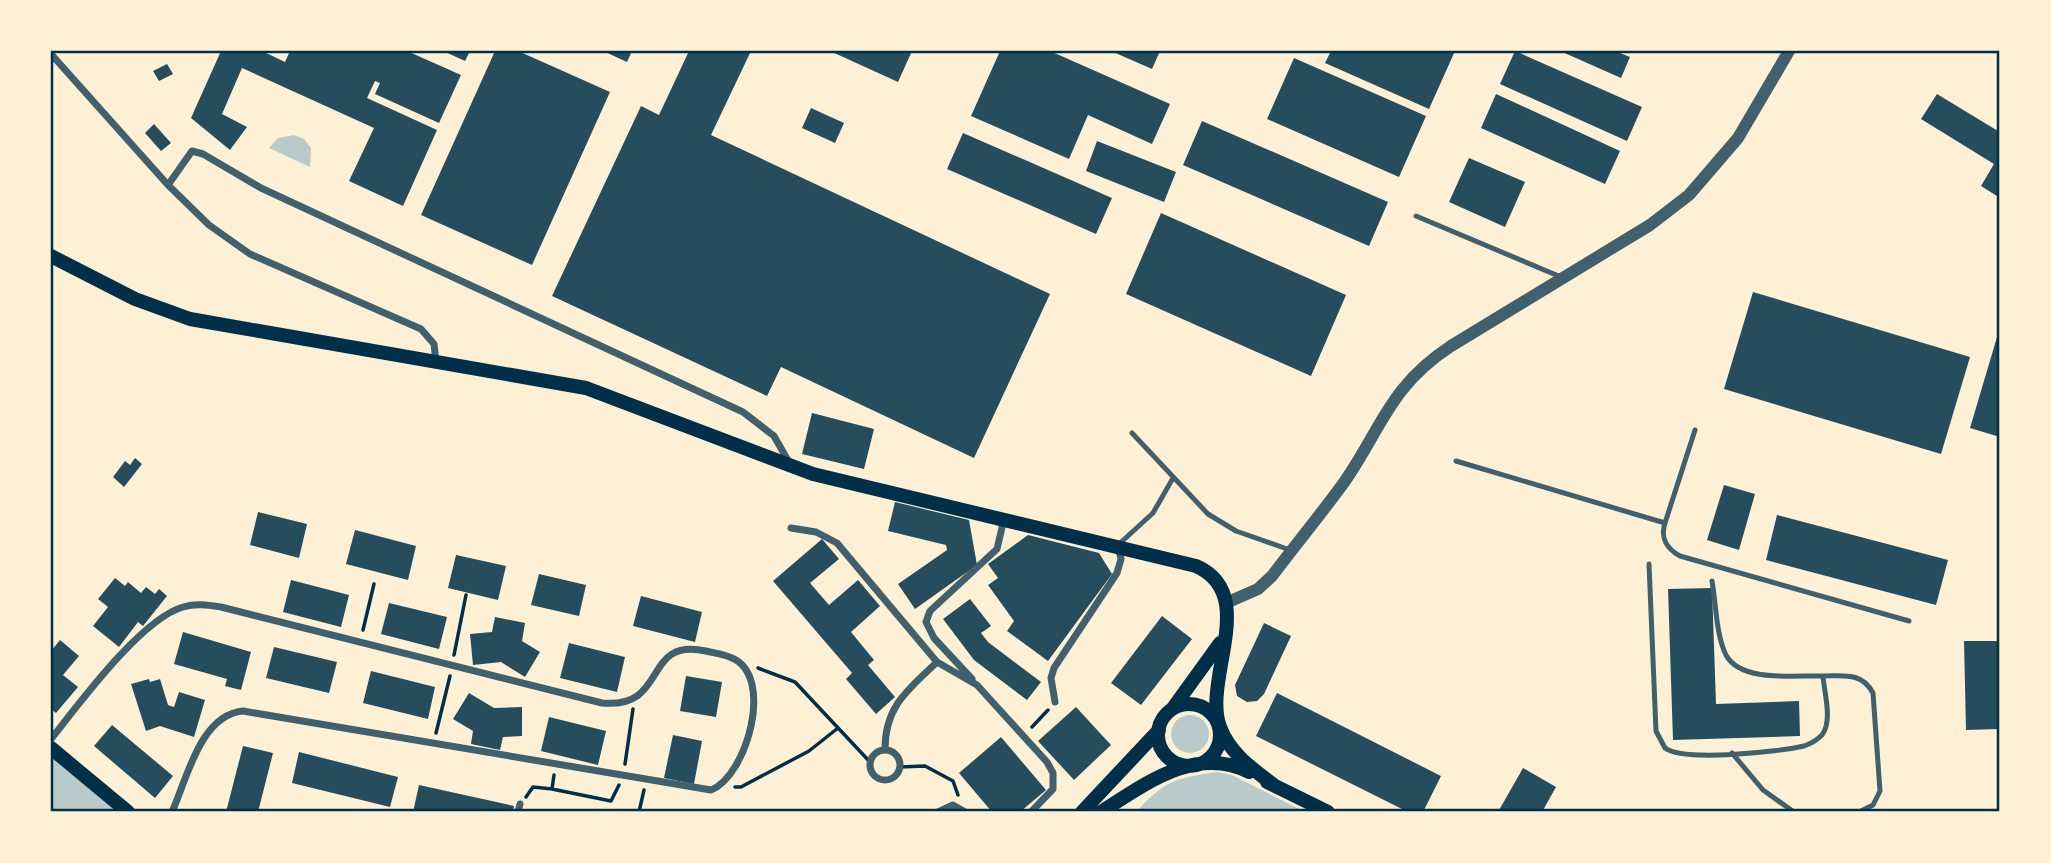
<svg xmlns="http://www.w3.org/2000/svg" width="2051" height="863" font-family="'DM Sans',sans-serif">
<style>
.green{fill:#b9caca}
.building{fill:#264d5e}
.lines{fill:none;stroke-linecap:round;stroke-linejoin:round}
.path{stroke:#003049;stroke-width:3.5}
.service{stroke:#3f606c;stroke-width:5}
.minor{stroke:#3f606c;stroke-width:7}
.tertiary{stroke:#3f606c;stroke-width:12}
.secondary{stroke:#003049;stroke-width:14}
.neatline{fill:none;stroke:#003049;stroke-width:2.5}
</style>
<rect width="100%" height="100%" fill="#fdf0d5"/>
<path class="green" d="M294 135 304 139 311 148 310 167 269 148 278 138Z
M1171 734a19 19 0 1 1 38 0a19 19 0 1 1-38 0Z
M51 755 124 812H51Z
M1217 772 1232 775 1305 812 1137 811C1165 780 1177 778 1217 772Z"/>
<path class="building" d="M221 51H262L285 62 290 51H407L461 75 439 123 375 94 380 83 375 81 367 98 437 130 403 206 349 181 374 128 242 68 222 114 247 127 230 150 191 118Z
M443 51H470L465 61Z
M495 51H518L610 92 532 265 421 215Z
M603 51H632L627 62Z
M689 51H751L711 135 1050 294 974 458 781 367 767 396 552 296 641 106 659 115Z
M830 51H912L898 82Z
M1000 51H1050L1170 104 1152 144 1088 115 1069 159 971 116Z
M1111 51H1160L1152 69Z
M1331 51H1455L1429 109 1325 63Z
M1515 51 1642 107 1627 141 1500 84Z
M1560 51H1615L1630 57 1621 78Z
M1294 58 1426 116 1399 177 1267 119Z
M167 64 173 74 159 81 153 71Z
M1496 94 1620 151 1605 184 1481 128Z
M1937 94 1998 131 2000 127V198L1981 186 1994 164 1921 119Z
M811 108 844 123 835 143 802 128Z
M1202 121 1388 202 1369 246 1183 165Z
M154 124 171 143 161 151 145 133Z
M963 133 1112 198 1096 234 947 169Z
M1097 141 1176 172 1164 202 1086 171Z
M1469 158 1525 182 1505 227 1449 202Z
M1161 213 1346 295 1311 376 1126 294Z
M1753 292 1970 357 1941 454 1724 389Z
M2000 327V437L1970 428Z
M812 413 874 429 864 469 802 454Z
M135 458 142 464 124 487 113 477 125 461 130 465Z
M1724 485 1755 494 1739 550 1707 540Z
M895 502 969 520 977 565 915 609 898 584 947 550 946 545 888 531Z
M258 512 307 524 299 558 250 545Z
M1777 515 1948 560 1936 605 1766 560Z
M355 530 416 546 408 580 346 564Z
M1028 535 1099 553 1112 574 1048 661 1007 631 1014 621 988 585 998 578 988 564Z
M822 539 839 559 810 583 829 605 858 580 880 606 851 632 874 660 868 665 895 697 876 714 846 679 852 673 773 581Z
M456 555 506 566 498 600 448 588Z
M539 574 586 585 579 616 531 605Z
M115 578 125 586 128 582 141 593 146 587 155 594 159 589 167 596 143 626 138 622 119 647 93 626 108 607 98 599Z
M291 580 349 595 341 627 283 612Z
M1712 588 1716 704 1799 701 1800 736 1673 740 1668 589Z
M641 596 702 612 695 642 633 626Z
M970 599 991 626 981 633 988 642 1041 682 1027 700 974 660 943 619Z
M389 603 447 617 439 649 381 634Z
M1162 616 1192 639 1141 705 1111 683Z
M495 617 525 623 522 641 540 652 525 677 501 662 473 665 470 634 492 632Z
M1264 623 1291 636 1264 694 1257 701 1247 702 1237 696 1235 685Z
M183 632 251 652 241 690 225 686 227 679 174 664Z
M60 640 79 656 63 675 78 687 56 713 51 709V651Z
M1964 641H2000V729L1966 730Z
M569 643 625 657 617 692 560 678Z
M274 647 337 662 329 693 266 678Z
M371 671 435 687 428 719 363 703Z
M686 676 722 682 716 717 680 711Z
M149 679 150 682 160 679 168 705 174 707 179 692 205 700 194 737 160 726 146 731 131 684Z
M469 693 494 708 522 707V736L503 737 500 750 471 744 473 731 453 719Z
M1277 693 1441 776 1423 812H1408L1256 736Z
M1076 707 1111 745 1074 780 1038 741Z
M549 717 606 731 598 765 541 751Z
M112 725 173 776 155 798 94 746Z
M673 735 702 741 694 784 664 778Z
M1001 737 1046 790 1020 812H992L959 773Z
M243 746 273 753 258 812H226Z
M299 752 398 777 390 807 292 783Z
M1523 768 1556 787 1542 812H1498Z
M419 785 514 806 513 812H413Z"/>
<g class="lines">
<path class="path" d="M363 630 374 584
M454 655 466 595
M758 668 795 682 870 762
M1032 727 1048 710
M436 733 450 676
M625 764 633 709
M900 767 925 766 953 781 958 795
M735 787H741L809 751 838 728
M552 789 611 801 619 785
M526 797 533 787 552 789 554 775
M639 812 644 790"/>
<path class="service" d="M1416 216 1561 277
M1132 433 1208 514 1236 531 1290 550
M1456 461 1665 523C1660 538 1667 549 1680 556L1909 621
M1665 523 1695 430
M1118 545 1153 513 1173 478
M1649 564 1656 731 1665 748C1683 762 1779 752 1804 746 1810 744 1817 740 1822 735 1833 721 1824 692 1823 676 1796 675 1741 683 1726 655 1716 635 1716 603 1712 581
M1823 676C1844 676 1862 672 1873 693L1880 791 1873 805 1859 812
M1732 753 1763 790 1794 812"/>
<path class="minor" d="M51 54 168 185
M436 362 434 344 421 329 250 254 209 225 168 185 192 151 203 154 261 188 743 412 774 436 790 464
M791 528 816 532 837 543 937 662 977 685 1047 762 1053 773V789L1031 812
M972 679 934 638 926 622 930 611 997 549 1004 519
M1055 702 1051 678 1054 668 1117 573 1121 559 1118 546
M51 739C79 704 141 619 183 607 196 603 208 605 221 607L602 703C670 709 641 637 706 651 714 653 724 654 732 658 775 676 747 776 711 790L243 711C200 715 187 779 172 812
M885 749C885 706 908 690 937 662
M870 765a15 15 0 1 1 30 0a15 15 0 1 1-30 0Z
M518 812 520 804
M938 812 953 805 965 812"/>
<path class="tertiary" d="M1226 603 1258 589 1272 576C1296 544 1322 513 1345 481 1382 427 1390 386 1451 346L1650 225 1689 195 1738 138 1789 51"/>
<path class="secondary" d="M51 256 135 299 190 319 586 388 813 474 1196 566C1260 594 1202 679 1220 727 1230 754 1253 769 1275 786
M1158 735a31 31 0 1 1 62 0a31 31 0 1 1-62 0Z
M1173 708 1220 643
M51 748 128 812
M1267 782 1328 812
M1082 812 1159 730
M1101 812C1145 784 1196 745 1249 772"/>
</g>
<rect width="2051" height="863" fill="none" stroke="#fdf0d5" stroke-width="105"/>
<rect x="52" y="52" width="1946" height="758" class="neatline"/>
</svg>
